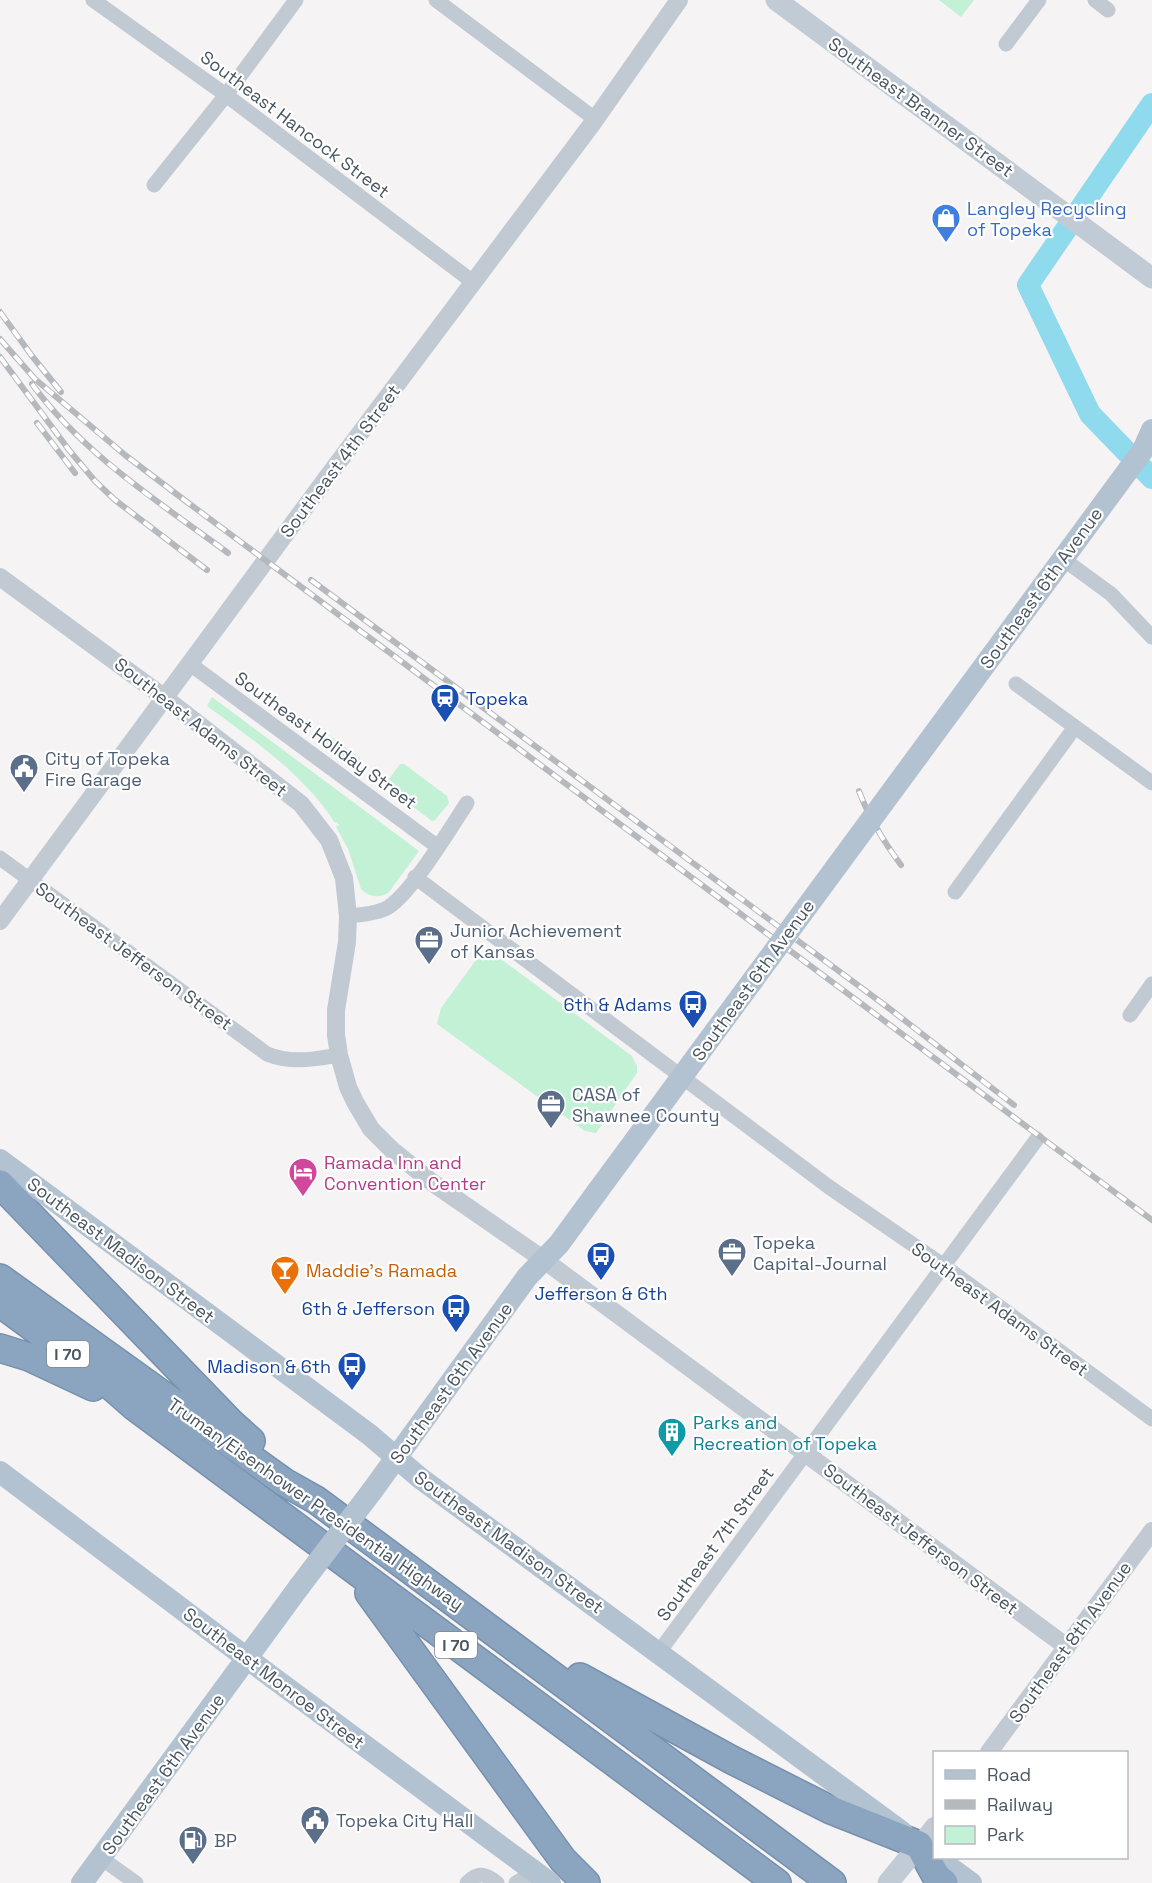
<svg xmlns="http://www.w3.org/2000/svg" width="1152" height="1883" font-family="'Space Grotesk',sans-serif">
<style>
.green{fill:#c3f1d5}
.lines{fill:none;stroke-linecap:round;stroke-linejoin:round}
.river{stroke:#90daee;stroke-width:22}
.motorway-casing{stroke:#7690ad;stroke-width:30}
.minor{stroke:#c1cad2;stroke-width:15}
.tertiary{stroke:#c1cad2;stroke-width:18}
.secondary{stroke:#c1cbd6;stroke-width:21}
.primary{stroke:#b3c2d1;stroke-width:22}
.motorway{stroke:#8ba5c1;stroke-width:27}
.rail-casing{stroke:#b5b8bd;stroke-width:6}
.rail{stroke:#fff;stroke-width:4;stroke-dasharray:11;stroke-linecap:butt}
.primary-bridge{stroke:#b3c2d1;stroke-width:22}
.labels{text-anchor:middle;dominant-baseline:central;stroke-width:4.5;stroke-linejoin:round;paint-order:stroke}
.shield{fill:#fff;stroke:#808990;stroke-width:1.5}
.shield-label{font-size:16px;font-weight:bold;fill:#4a5661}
.street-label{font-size:18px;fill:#4a5661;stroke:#fff}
.shop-label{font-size:18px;fill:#366cbe;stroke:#fff;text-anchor:start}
.transit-label{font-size:18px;fill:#164399;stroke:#fff;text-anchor:end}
.service-label{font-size:18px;fill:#4e5e75;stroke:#fff;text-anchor:start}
.hotel-label{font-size:18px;fill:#b23c85;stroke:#fff;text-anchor:start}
.food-label{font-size:18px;fill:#c56008;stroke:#fff;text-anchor:start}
.culture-label{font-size:18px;fill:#0d838f;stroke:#fff;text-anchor:start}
</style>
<rect width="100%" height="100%" fill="#f5f3f3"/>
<path class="green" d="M939 0H974L961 17Z
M212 697 419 851 389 892C380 899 369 897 361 889L348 849 336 827 339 825 337 822 335 823C303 773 254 741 207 706Z
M331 737 360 758 361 762 356 768 323 744 327 738Z
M400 764H404L447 796 449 803 435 820 432 821 387 787 386 783Z
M487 957 501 959 632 1056 637 1066V1073L596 1133 585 1131 437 1024 441 1008 476 960Z"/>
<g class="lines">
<path class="river" d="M1152 104 1028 285 1090 414 1152 478"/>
<g class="motorway-casing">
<path id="motorway" d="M0 1184 231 1423 251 1441
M0 1278 284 1482 316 1500 832 1883
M0 1303 103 1379 135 1407 777 1883
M0 1348 29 1357 93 1387
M369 1593 552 1845 563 1860 586 1883
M580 1677 732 1760 831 1810 919 1845 936 1876 944 1883"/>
</g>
<path class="minor" d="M93 0 226 95 473 282
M436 0 595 119
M1095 0 1108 10
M1006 44 1039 0
M154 185 226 95 296 0
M1063 559 1111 594 1152 637
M190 664 438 847
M1016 684 1152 783
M0 858 267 1054C292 1064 314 1059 339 1055
M415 877 829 1187 944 1266 1152 1419
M955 892 1075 727
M348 916C360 915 374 914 385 909 408 899 451 827 467 803
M1130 1015 1152 984
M659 1652 1037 1139
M101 1858 136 1883
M467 1883C478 1872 485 1873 497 1883
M516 1883 526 1877 539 1875"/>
<path class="tertiary" d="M0 577 165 698 301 804 329 840 344 878 348 916 347 942 336 1010V1035L339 1055 348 1087 355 1102 371 1129 392 1150 433 1183 544 1260 1067 1647
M0 921 334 468 592 124 679 0
M989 1752 1152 1531
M919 1845 934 1826"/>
<path class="secondary" d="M776 0 1152 278
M888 1883 919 1845"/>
<path class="primary" d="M1015 624 1143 450 1152 430
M0 1160 370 1435 420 1478 902 1832
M0 1472 272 1677 550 1883
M372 1491 527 1277 559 1244 597 1192
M937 1858 971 1883
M82 1883 299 1587"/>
<use href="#motorway" class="motorway"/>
<g class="rail-casing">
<path id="rail" d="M0 312 32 356 61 392
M0 339 35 379 125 455 183 499 1152 1220
M0 357 69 450 95 481 115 500 207 570
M32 384C83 454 159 502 228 553
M37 423 75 473
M311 580 886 1006 1014 1105
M859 791C869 818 884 842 901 865"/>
</g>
<use href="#rail" class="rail"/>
<path class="primary-bridge" d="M597 1192 1015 624
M299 1587 372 1491"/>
</g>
<defs>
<g id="shop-pin" transform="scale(1.5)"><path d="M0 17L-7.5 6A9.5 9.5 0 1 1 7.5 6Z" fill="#3f7fe0" stroke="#fff"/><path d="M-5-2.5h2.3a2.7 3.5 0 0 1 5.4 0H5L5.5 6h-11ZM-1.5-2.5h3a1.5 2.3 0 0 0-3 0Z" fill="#fff"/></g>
<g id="station-pin" transform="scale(1.5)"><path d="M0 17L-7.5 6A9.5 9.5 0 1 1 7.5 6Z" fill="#1a4fb4" stroke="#fff"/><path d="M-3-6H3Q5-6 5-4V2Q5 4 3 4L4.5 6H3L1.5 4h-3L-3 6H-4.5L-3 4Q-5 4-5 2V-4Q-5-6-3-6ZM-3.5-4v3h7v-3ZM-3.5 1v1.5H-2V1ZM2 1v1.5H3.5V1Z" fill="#fff"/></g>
<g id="civic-pin" transform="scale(1.5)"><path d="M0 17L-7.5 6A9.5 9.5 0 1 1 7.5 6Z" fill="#5c6f8a" stroke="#fff"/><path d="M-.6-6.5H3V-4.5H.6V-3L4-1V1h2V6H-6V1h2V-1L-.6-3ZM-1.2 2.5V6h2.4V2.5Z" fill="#fff"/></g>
<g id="office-pin" transform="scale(1.5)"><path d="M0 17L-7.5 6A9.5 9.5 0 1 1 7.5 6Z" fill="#5c6f8a" stroke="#fff"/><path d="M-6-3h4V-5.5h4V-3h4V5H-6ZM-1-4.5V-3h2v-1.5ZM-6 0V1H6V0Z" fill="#fff"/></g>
<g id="bus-pin" transform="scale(1.5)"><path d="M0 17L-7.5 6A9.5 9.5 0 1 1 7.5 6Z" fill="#1a4fb4" stroke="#fff"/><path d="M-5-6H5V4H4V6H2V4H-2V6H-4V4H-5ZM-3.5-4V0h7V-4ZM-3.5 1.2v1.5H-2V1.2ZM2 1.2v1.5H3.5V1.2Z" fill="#fff"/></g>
<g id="hotel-pin" transform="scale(1.5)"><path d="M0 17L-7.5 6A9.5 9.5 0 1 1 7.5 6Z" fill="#d1479c" stroke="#fff"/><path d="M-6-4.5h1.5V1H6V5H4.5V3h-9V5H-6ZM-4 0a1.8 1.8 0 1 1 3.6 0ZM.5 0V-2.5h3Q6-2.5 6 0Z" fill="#fff"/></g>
<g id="bar-pin" transform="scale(1.5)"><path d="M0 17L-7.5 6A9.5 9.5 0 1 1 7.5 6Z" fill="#e8710a" stroke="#fff"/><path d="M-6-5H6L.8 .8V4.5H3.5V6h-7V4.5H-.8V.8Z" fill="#fff"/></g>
<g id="building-pin" transform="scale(1.5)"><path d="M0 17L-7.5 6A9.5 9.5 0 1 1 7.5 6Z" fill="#0f9aa8" stroke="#fff"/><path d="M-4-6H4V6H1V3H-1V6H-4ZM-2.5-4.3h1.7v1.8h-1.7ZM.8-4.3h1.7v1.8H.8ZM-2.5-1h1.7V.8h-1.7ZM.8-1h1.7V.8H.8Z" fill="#fff"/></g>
<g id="fuel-pin" transform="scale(1.5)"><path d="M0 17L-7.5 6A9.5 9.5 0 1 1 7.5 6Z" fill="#5c6f8a" stroke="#fff"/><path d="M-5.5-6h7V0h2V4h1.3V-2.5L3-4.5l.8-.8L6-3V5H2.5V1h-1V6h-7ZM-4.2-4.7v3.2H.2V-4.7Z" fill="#fff"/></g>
</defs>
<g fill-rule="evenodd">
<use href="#shop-pin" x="946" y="218"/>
<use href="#station-pin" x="445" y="698"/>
<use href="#civic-pin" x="24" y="768"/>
<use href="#office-pin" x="429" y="940"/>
<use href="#bus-pin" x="693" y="1004"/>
<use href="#office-pin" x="551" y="1104"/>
<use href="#hotel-pin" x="303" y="1172"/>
<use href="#office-pin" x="732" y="1252"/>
<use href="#bus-pin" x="601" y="1256"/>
<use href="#bar-pin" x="285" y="1270"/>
<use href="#bus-pin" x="456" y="1308"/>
<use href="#bus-pin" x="352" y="1366"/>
<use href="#building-pin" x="672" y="1432"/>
<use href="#civic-pin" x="315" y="1820"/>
<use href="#fuel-pin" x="193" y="1840"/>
</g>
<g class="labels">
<g class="shield">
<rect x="47" y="1341" width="42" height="26" rx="4.5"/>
<rect x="435" y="1632" width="42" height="26" rx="4.5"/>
</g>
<g class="shield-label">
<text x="68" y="1354">I 70</text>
<text x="456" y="1645">I 70</text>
</g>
<g class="street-label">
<text transform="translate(921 107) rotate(36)">Southeast Branner Street</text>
<text transform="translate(295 124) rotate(37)">Southeast Hancock Street</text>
<text transform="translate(340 461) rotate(-53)">Southeast 4th Street</text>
<text transform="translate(1041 588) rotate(-54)">Southeast 6th Avenue</text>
<text transform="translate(201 727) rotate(38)">Southeast Adams Street</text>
<text transform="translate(326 740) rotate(36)">Southeast Holiday Street</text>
<text transform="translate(134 956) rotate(36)">Southeast Jefferson Street</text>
<text transform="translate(753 980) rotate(-54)">Southeast 6th Avenue</text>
<text transform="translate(121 1250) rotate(37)">Southeast Madison Street</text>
<text transform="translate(1000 1309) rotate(36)">Southeast Adams Street</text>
<text transform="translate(451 1383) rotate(-54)">Southeast 6th Avenue</text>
<text transform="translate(316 1504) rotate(35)">Truman/Eisenhower Presidential Highway</text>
<text transform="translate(921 1539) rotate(37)">Southeast Jefferson Street</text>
<text transform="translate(509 1542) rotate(36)">Southeast Madison Street</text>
<text transform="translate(715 1544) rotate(-54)">Southeast 7th Street</text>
<text transform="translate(1070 1642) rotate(-54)">Southeast 8th Avenue</text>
<text transform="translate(274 1678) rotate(37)">Southeast Monroe Street</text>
<text transform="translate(163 1774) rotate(-54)">Southeast 6th Avenue</text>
</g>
<g class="shop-label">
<text x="967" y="208">Langley Recycling<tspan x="967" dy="21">of Topeka</tspan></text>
</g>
<g class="transit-label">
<text x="466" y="698" text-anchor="start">Topeka</text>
<text x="672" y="1004">6th &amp; Adams</text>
<text x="601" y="1293" text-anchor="middle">Jefferson &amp; 6th</text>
<text x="435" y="1308">6th &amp; Jefferson</text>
<text x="331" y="1366">Madison &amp; 6th</text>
</g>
<g class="service-label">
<text x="45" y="758">City of Topeka<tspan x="45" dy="21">Fire Garage</tspan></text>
<text x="450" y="930">Junior Achievement<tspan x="450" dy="21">of Kansas</tspan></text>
<text x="572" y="1094">CASA of<tspan x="572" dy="21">Shawnee County</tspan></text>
<text x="753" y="1242">Topeka<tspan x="753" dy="21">Capital-Journal</tspan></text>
<text x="336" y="1820">Topeka City Hall</text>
<text x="214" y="1840">BP</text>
</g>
<g class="hotel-label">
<text x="324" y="1162">Ramada Inn and<tspan x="324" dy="21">Convention Center</tspan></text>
</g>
<g class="food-label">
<text x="306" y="1270">Maddie's Ramada</text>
</g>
<g class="culture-label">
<text x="693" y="1422">Parks and<tspan x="693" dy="21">Recreation of Topeka</tspan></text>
</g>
</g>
<rect x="933" y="1751" width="195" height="108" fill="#ffffff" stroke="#b7bbc0" stroke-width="1.5"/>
<rect x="945" y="1770" width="30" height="9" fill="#b3c2d1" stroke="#b7bbc0" stroke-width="1.5"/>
<text x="987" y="1781" font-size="18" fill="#4a5661">Road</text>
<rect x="945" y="1800" width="30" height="9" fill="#b5b8bd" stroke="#b7bbc0" stroke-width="1.5"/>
<text x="987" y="1811" font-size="18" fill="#4a5661">Railway</text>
<rect x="945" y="1826" width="30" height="18" fill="#c3f1d5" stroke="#b7bbc0" stroke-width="1.5"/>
<text x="987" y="1841" font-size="18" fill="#4a5661">Park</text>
</svg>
